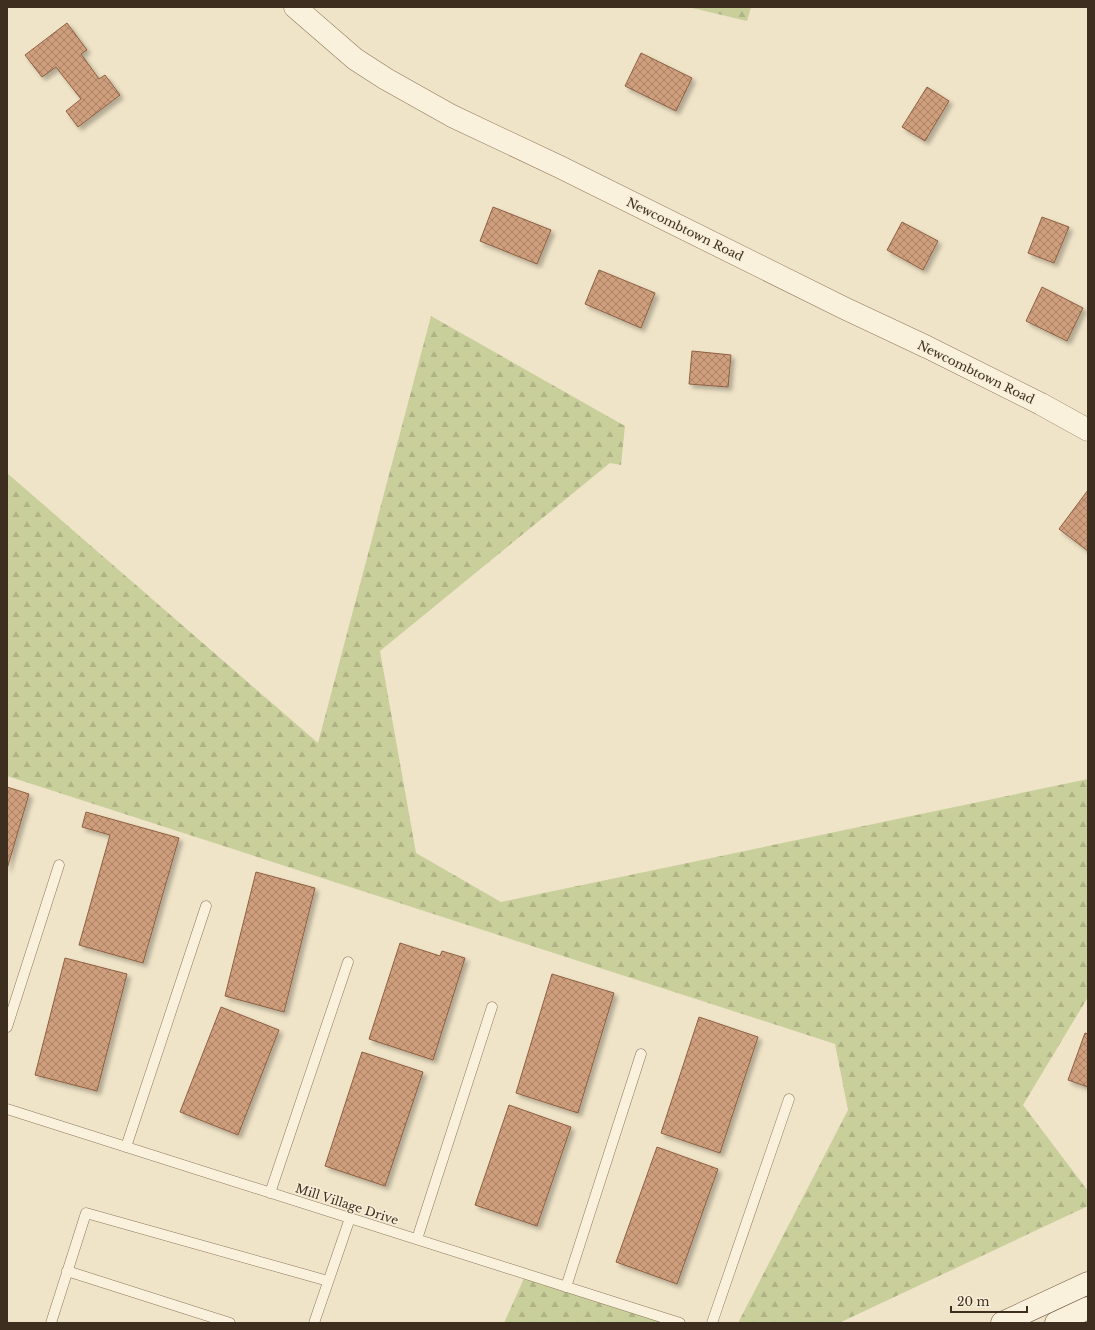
<svg xmlns="http://www.w3.org/2000/svg" width="1095" height="1330" font-family="'Libre Baskerville',serif">
<style>
.forest{fill:url(#forest-firs)}
.building{fill:url(#building-cross-hatch);stroke:#8d5f41;filter:url(#shadow)}
.lines{fill:none;stroke-linecap:round;stroke-linejoin:round}
.service-casing{stroke:#8d765c;stroke-width:11}
.tertiary-casing{stroke:#8d765c;stroke-width:23}
.secondary-casing{stroke:#6f573f;stroke-width:23}
.service{stroke:#faf1dc;stroke-width:10}
.tertiary{stroke:#faf1dc;stroke-width:22}
.secondary{stroke:#faf1dc;stroke-width:22}
.labels{text-anchor:middle;dominant-baseline:central;stroke-width:3;stroke-linejoin:round;paint-order:stroke}
.street-label{font-size:12px;fill:#3d2e20;stroke:#f7eed8}
</style>
<defs>
<pattern id="forest-firs" width="22" height="20" patternUnits="userSpaceOnUse"><rect width="22" height="20" fill="#c9cf9b"/><path d="M5 1l3.5 6h-7zM16 11l3.5 6h-7z" fill="#aeb285"/></pattern>
<pattern id="building-cross-hatch" width="8" height="8" patternUnits="userSpaceOnUse"><rect width="8" height="8" fill="#cf9f7d"/><path d="M0 0l8 8M0 8l8-8" fill="none" stroke="#a98266"/></pattern>
<filter id="shadow"><feDropShadow dx="3.5" dy="3.5" stdDeviation="2" flood-color="#0004"/></filter>
</defs>
<rect width="100%" height="100%" fill="#f0e4c8"/>
<path class="forest" d="M688 7H751L747 21Z
M431 316 625 426 621 465 610 463 380 651 416 853 501 902 1088 779V997L1023 1105 1088 1191V1206L839 1323H738L848 1110 835 1044 7 776V473L318 743Z
M526 1274 677 1323H504Z"/>
<path class="building" d="M67 23 87 50 81 54 99 79 105 75 120 95 78 127 66 111 81 99 56 67 42 77 25 55Z
M641 53 692 78 676 111 625 86Z
M927 87 949 101 925 141 902 127Z
M493 207 551 230 537 264 480 241Z
M1042 217 1069 227 1054 263 1028 253Z
M902 222 938 241 923 270 887 250Z
M599 270 655 293 641 328 585 304Z
M1042 287 1083 308 1067 341 1026 321Z
M692 351 731 355 728 387 689 384Z
M1088 490V551L1059 529Z
M7 787 29 794 7 869Z
M86 812 179 838 143 963 79 945 110 835 82 827Z
M256 872 315 888 284 1012 225 996Z
M400 943 440 956 442 951 465 958 433 1060 369 1039Z
M65 958 127 974 97 1091 35 1075Z
M552 974 614 993 578 1113 516 1093Z
M221 1007 279 1030 238 1135 180 1112Z
M699 1017 758 1037 720 1153 661 1133Z
M1085 1033 1088 1034V1087L1068 1080Z
M362 1052 423 1072 385 1186 325 1166Z
M509 1105 571 1127 537 1226 475 1205Z
M657 1147 718 1169 677 1284 616 1262Z"/>
<g class="lines">
<g class="service-casing">
<path id="service" d="M7 1027 59 865
M7 1109 680 1323
M126 1147 206 906
M270 1193 348 962
M417 1239 492 1007
M67 1271 230 1323
M566 1287 641 1054
M51 1323 86 1213 328 1281
M314 1323 350 1218
M712 1323 789 1099"/>
</g>
<g class="tertiary-casing">
<path id="tertiary" d="M295 7 355 59 386 79 452 116 560 167 844 308 927 347 1041 404 1088 430"/>
</g>
<g class="secondary-casing">
<path id="secondary" d="M1002 1323 1088 1283
M1056 1323 1088 1308"/>
</g>
<use href="#service" class="service"/>
<use href="#tertiary" class="tertiary"/>
<use href="#secondary" class="secondary"/>
</g>
<g class="labels">
<g class="street-label">
<text transform="translate(685 229) rotate(26)">Newcombtown Road</text>
<text transform="translate(976 372) rotate(26)">Newcombtown Road</text>
<text transform="translate(347 1204) rotate(18)">Mill Village Drive</text>
</g>
</g>
<rect width="1095" height="1330" fill="none" stroke="#3d2e20" stroke-width="16"/>
<path d="M951 1306v6h76v-6" fill="none" stroke="#3d2e20" stroke-width="2"/>
<text x="957" y="1306" font-size="12" fill="#3d2e20" stroke="#f7eed8" stroke-width="3" paint-order="stroke">20 m</text>
</svg>
